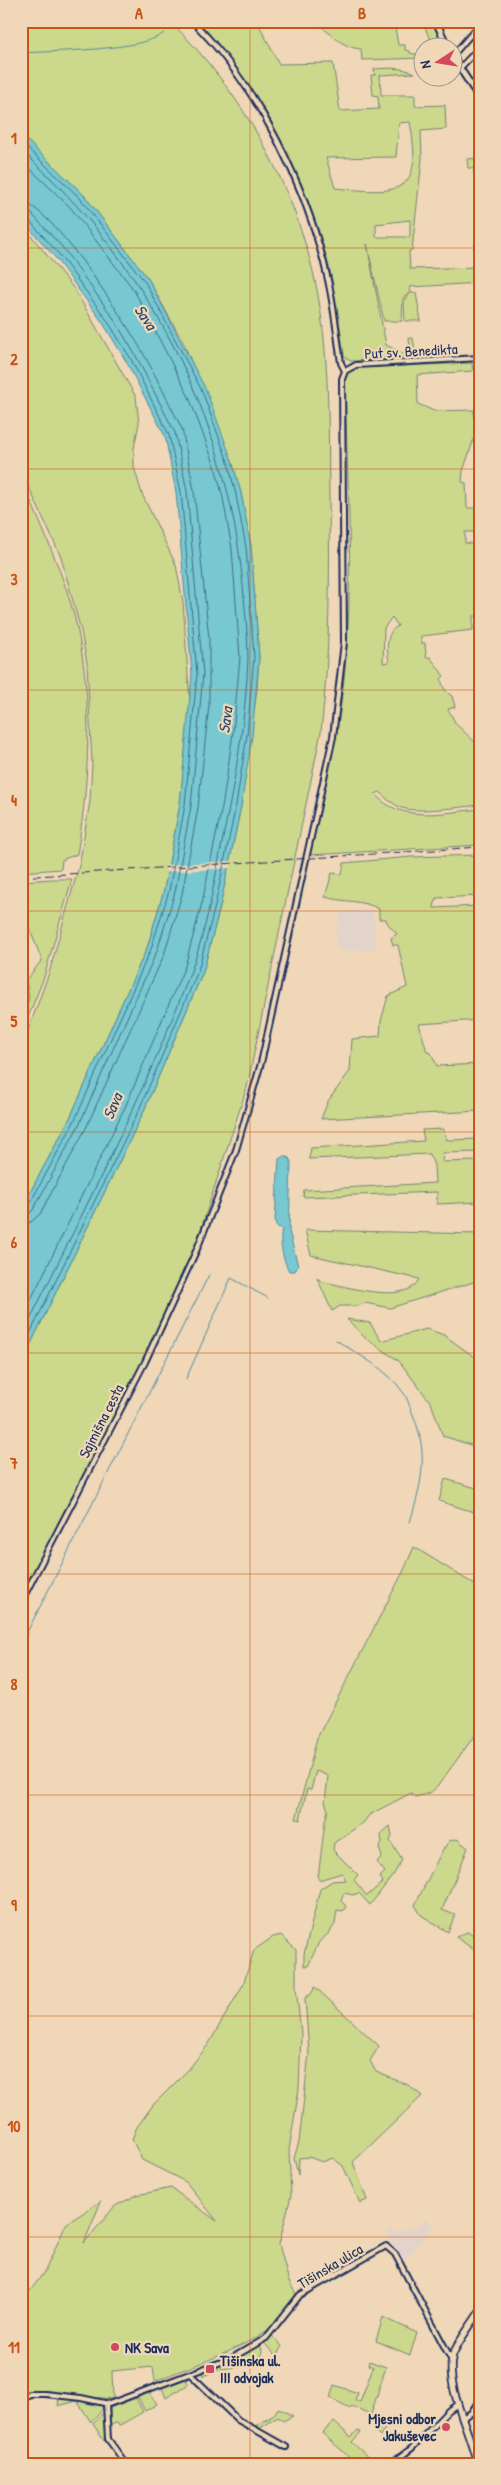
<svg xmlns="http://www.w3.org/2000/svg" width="501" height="2485" font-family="'Patrick Hand',sans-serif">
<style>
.built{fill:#e2d3cb}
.green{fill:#ccd88b;stroke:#748474;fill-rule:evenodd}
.water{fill:#77c8d0;stroke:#528ba2}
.pier{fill:#efd7b7}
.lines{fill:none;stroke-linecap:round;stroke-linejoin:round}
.shore{stroke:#406c8c;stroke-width:1}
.stream{stroke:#528ba2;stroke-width:1}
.minor-casing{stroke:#1b2f5e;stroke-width:8}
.tertiary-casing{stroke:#1b2f5e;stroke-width:9}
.secondary-casing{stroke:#1b2f5e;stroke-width:9}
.minor{stroke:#efd7b7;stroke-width:4}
.tertiary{stroke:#efd7b7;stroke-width:5}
.secondary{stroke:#efd7b7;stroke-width:5.5}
.rail{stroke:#1b2f5e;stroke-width:1;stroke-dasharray:8 4;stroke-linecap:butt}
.grid{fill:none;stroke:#c95318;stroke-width:1;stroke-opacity:0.55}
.poi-dot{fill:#d1495b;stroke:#efd7b7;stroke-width:2}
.labels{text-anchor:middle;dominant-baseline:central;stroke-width:4.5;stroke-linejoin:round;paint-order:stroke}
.street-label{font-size:15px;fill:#1b2f5e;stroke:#efd7b7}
.poi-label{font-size:15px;font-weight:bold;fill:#1b2f5e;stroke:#efd7b7;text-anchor:start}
.water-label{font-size:16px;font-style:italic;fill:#29466f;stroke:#efd7b7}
.neatline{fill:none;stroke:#c95318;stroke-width:2}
.grid-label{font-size:16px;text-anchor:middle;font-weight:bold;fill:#c95318}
</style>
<rect width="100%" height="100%" fill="#efd7b7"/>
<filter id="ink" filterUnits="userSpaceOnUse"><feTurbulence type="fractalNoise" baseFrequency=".02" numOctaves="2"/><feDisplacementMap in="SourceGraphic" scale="10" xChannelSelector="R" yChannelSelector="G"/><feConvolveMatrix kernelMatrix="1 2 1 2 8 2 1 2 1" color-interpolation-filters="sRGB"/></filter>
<g filter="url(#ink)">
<path class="built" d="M373 910 376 949 338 951 336 931 341 911Z
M426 2219 433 2227 402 2263 387 2232 391 2230 393 2233 418 2226Z"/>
<path class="green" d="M21 21H170C243 93 297 189 317 290 330 358 328 428 329 497 330 576 330 653 321 732L247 1087 196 1244 143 1360 21 1595V1364L143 1113 203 972 220 907 241 806 257 689 259 657 251 546 241 493 232 461 184 344 149 280 84 195 21 135Z
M198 21H257L279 64 333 63 340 111 379 109 378 96 373 95 371 75H375L374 69C389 68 401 67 415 73L380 75 381 95H415V106L445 105 446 129 421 131 422 159 412 250 409 251 410 269 480 267V283L410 287 411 293H416L421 321H405L404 302 410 293 403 298 402 321H384L367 244 386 345 406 355 407 359 350 361 344 356C339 321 335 286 325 252 301 167 258 87 198 21ZM410 122C424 197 398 194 335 188L326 158 396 157 399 123ZM410 220V237H376V224Z
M315 21H394L398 45H405V50L410 51V53L423 56V58L362 60 361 49C342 48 329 32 315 21Z
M423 21H432L442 46H435L428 35Z
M480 158V177L475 178 473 168H468L467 159Z
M21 223 75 290 136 397 139 423 134 448V467L142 494 176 565 183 602 190 704 180 804 164 890 147 948 69 1120 21 1209V1050L49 973 79 866 90 801 92 764 87 663 81 631 61 557 21 470Z
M409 338H413L416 357 472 356 411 359Z
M472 363 473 371 417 375 418 404 434 411 474 410 475 436 463 471 462 482 466 483 467 508H475L476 532H465V543L480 544V606L477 607 478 616H473V630L421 636V643H425L426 657H430L444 676 441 679C443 687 445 692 452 696L455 707 448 709 456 724 480 747V805C463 807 416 813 402 808 394 805 385 798 380 792L375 794C400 824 446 812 480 809V845L310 855C322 800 337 745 343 688 355 586 347 481 345 378L348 371 353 368ZM392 617 398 626C385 632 387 650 389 662L383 663 384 628Z
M21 476C37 518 57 558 70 601 94 679 91 774 77 854L62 860 61 869 21 872Z
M480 855V896L436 898 434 908 480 906V1020L419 1024 427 1052 431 1053 437 1066 480 1064V1111L321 1119 328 1101 350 1071 352 1039 380 1036 381 1021 388 996 407 987 398 945H393L391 938 397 934C395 930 388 927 386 919H379V909C363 900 343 902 325 897L332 873 342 874 344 863 411 857Z
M53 879H72L44 977 21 1035V1007L25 1016 29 997 26 980 42 960 21 908V881Z
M443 1129 447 1140 480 1139V1152L442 1153 443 1162 480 1161V1202L437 1204V1192L303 1197 304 1190 435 1183 434 1165 429 1154 309 1159 311 1148 424 1141 422 1130Z
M305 1230 480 1234V1280L390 1308 365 1303 357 1306H340L332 1311 317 1278 321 1281C344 1286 408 1306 419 1279L311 1255Z
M347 1319 370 1323 381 1341 427 1329 444 1335 480 1361V1448L443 1436 431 1403 399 1361 365 1338Z
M445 1479 480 1489V1514L439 1501Z
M414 1547 480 1588V1728L437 1787 430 1793 415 1797 411 1793 369 1815 364 1822 334 1843 333 1850 358 1875 354 1880 367 1896 383 1882 380 1877 385 1872 377 1862 382 1856 379 1849 382 1843 381 1834 390 1826 392 1836 390 1841 402 1860 394 1874 370 1905 359 1893 353 1895 344 1893 341 1901 346 1906 343 1911 337 1910 335 1924 329 1933 319 1942 308 1966H304V1954L320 1889 332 1881 346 1880 342 1873 319 1880 318 1878 325 1821 328 1810 325 1802 328 1776 316 1771 311 1790 307 1789 300 1820 296 1819 317 1738 404 1570Z
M457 1839 468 1848 442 1910 455 1915 448 1932 421 1915 415 1905 442 1851 449 1841Z
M480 1931V1954L456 1937 467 1932 477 1936Z
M281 1935 296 1950V1987L301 2033 299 2089 289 2150 291 2196 279 2244 289 2282 296 2294C288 2305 279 2323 268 2330 234 2353 193 2365 155 2381L153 2367 112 2371 113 2399 34 2392 21 2397V2303L45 2271 66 2224 101 2201 84 2243 115 2206 137 2195 171 2188 217 2221 186 2182 142 2160 132 2139 137 2127 153 2105 188 2070 208 2045 243 1985 254 1950 273 1937Z
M315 1987 379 2046 370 2061 376 2072 408 2085 422 2096 353 2162 367 2200 360 2203 343 2166 333 2158 322 2162 309 2157 299 2158 298 2175 294 2158 299 2142 309 2053 305 1998 311 1994Z
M383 2317 417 2333 410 2355 376 2341Z
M271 2335 282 2346 276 2356 263 2342Z
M260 2345 262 2350 261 2364 220 2369 203 2376 202 2372 237 2358Z
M369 2361 386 2367 371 2414 389 2423 380 2436 377 2433 383 2425 368 2413 352 2406 350 2408 330 2398 334 2385 358 2393 355 2400 360 2402 373 2367 368 2365Z
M188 2378 186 2381 189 2384 166 2398 162 2388Z
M150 2393 157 2404 145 2411 138 2397Z
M59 2398 99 2404 103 2408 91 2422 77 2401 58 2406Z
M136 2398 143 2412 120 2425 116 2423 109 2426 110 2408Z
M278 2408 293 2416 283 2421 278 2417 260 2428 263 2432 261 2433 252 2428 274 2415Z
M104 2412 105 2440 104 2441 93 2424Z
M334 2422 351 2437 358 2430 361 2432 352 2442 375 2464H357L322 2433Z"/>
<path class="water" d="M21 135 84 195 149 280 206 390 232 461 241 493 251 546 259 657 252 736 241 806 220 907 203 972 143 1113 21 1364V1209L69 1120 147 948 164 890 180 804 192 674 176 492 165 436 126 361 103 323 54 256 21 219Z
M284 1156 289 1158 291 1162 289 1231 298 1266 295 1271H289C282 1258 279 1240 282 1229L276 1226 275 1219 279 1159Z"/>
<path class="pier" d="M232 861 231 868 165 872 166 865Z"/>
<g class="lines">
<path class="shore" d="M21 142 80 198 145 282 202 391 228 462 236 495 246 547 254 657 247 735 236 805 215 906 198 971 139 1110 21 1352
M21 150C149 265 227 415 243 586 245 610 248 634 248 658 246 718 235 780 223 838 214 882 207 929 191 971 144 1097 80 1217 21 1338
M21 160 70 207 134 290 189 397 215 466 223 498 232 549 240 657 233 733 223 802 202 903 185 966 126 1105 21 1320
M21 202C50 203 126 323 142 351 156 376 169 403 182 429L194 490 209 639V705L198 808 182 894 164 955 86 1128 40 1214 31 1222 21 1224
M21 210 31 213 63 248 112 316 136 356 175 433 187 491 203 674 191 806 175 892 157 951 79 1125 33 1210 28 1215 21 1216
M21 216 27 218 58 253 107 320 131 359 169 435 181 492 197 674 185 805 169 891 151 949 74 1122 28 1207 21 1210"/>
<path class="stream" d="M21 53C51 51 143 51 164 33
M336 1340C359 1355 387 1369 403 1392 407 1397 409 1404 411 1410 429 1450 423 1481 410 1522
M186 1379 231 1278 268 1298
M21 1644 209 1275
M263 2421 270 2419"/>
<g class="minor-casing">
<path id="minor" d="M454 54 480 24
M459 69 480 47
M345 371 356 365 480 358
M21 1602 145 1362 197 1249 236 1150 261 1063 333 737 344 642 342 379 345 371 341 363C337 335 334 307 328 280 308 189 259 87 192 21
M190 2374 238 2420 286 2447
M21 2399 30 2394H45L81 2398 109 2404 232 2358 266 2338 300 2295 386 2246 395 2254 451 2359
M106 2404 108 2439 126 2464
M462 2418 471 2413 480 2399
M391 2464 412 2448 449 2410 458 2404"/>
</g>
<g class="tertiary-casing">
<path id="tertiary" d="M436 21 448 48
M454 59 480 99"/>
</g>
<g class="secondary-casing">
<path id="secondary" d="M477 2464C471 2434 446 2388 452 2358 454 2346 473 2323 480 2311"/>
</g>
<use href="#minor" class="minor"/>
<use href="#tertiary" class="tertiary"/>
<use href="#secondary" class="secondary"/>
<path class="rail" d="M21 877 480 847"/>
</g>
</g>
<path class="grid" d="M250 21V2464M21 248H480M21 469H480M21 690H480M21 911H480M21 1132H480M21 1353H480M21 1574H480M21 1795H480M21 2016H480M21 2237H480"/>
<g class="poi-dot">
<circle cx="115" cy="2347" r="5"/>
<rect x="205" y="2364" width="10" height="10" rx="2.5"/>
<circle cx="446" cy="2427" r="5"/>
</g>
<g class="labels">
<g class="street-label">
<text transform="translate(411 351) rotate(-3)">Put sv. Benedikta</text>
<text transform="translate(101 1421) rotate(-63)">Sajmišna cesta</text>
<text transform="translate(330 2266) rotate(-31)">Tišinska ulica</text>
</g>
<g class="poi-label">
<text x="125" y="2347">NK Sava</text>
<text x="220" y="2360">Tišinska ul.<tspan x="220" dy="17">III odvojak</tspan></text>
<text x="436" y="2418" text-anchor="end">Mjesni odbor<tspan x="436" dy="17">Jakuševec</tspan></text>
</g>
<g class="water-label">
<text transform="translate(146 317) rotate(56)">Sava</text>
<text transform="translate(225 720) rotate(-83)">Sava</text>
<text transform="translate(112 1106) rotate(-67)">Sava</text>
</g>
</g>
<rect width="501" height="2485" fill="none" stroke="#efd7b7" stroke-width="55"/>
<g transform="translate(438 62) rotate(258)"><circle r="24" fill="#efd7b7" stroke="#9a9493"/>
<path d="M0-4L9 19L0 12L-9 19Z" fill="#d1495b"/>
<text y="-8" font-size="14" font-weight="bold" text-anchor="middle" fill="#1b2f5e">N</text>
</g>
<rect x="28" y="28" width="446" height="2430" class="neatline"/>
<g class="grid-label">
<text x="139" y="19">A</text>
<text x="362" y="19">B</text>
<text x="14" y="144">1</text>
<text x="14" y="365">2</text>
<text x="14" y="585">3</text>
<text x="14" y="806">4</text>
<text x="14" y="1027">5</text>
<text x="14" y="1248">6</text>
<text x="14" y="1469">7</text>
<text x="14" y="1690">8</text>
<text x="14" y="1911">9</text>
<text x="14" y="2132">10</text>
<text x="14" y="2353">11</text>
</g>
</svg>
